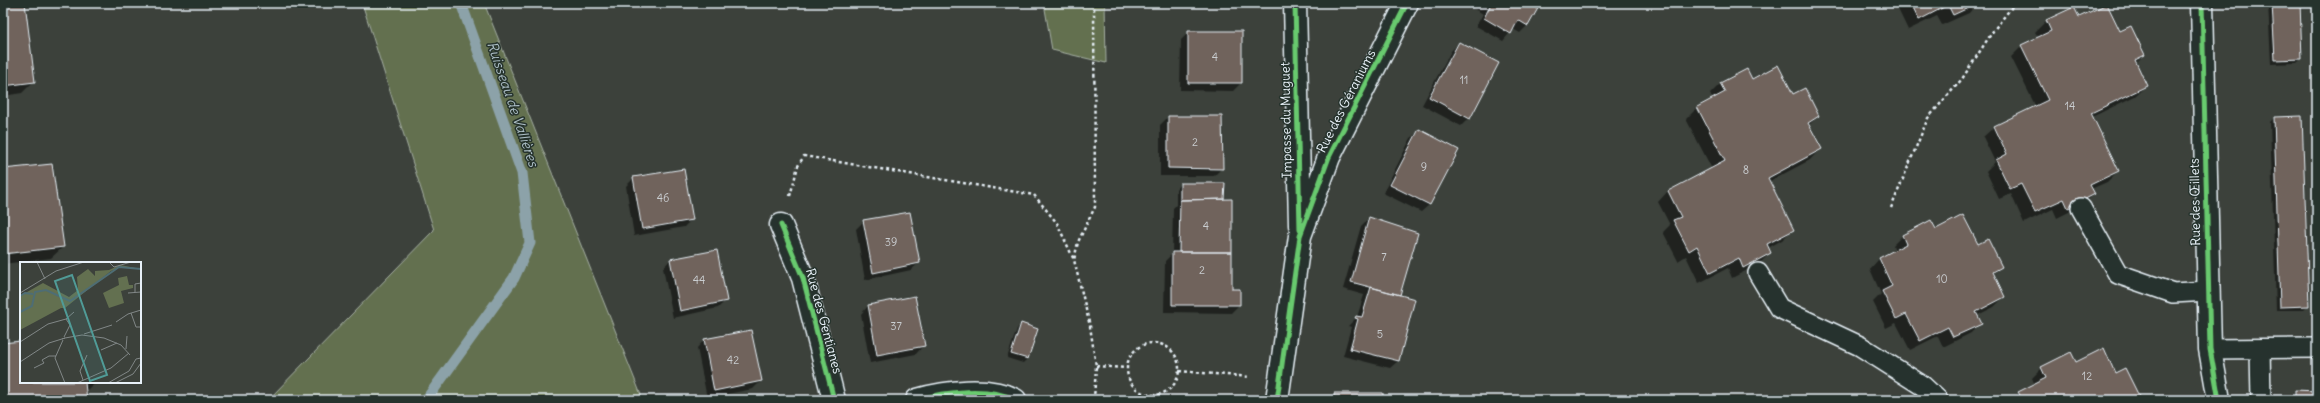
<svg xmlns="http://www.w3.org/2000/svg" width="2320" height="403" font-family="Delius,sans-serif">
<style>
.green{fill:#637050;stroke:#a6b0a4}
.shadow{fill:#0007}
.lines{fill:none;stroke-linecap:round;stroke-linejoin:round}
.stream{stroke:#8ca2a9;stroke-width:11}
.building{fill:#6f635c;stroke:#e8f1f8}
.service-casing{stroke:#e8f1f8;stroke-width:22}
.minor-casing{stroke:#e8f1f8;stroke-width:25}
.path{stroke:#e8f1f8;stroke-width:2.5;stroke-dasharray:3 3;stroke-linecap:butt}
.service{stroke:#26332d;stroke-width:19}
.minor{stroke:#26332d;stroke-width:22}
.cycleway-casing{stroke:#26332d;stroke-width:8}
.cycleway{stroke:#67ca6e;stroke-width:5}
.labels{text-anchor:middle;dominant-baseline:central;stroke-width:3;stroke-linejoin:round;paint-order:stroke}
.number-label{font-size:11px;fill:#caced1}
.street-label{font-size:13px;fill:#e8f1f8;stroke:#26332d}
.water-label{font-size:14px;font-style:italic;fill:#aabcc3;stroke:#26332d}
.inset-river{fill:none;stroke:#4e6d74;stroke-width:2}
.inset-road{fill:none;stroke:#818787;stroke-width:1}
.view{fill:#509b97;fill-opacity:0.15;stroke:#509b97;stroke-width:2}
.inset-edge{fill:none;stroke:#e8f1f8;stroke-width:2}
</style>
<rect width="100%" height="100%" fill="#3c413b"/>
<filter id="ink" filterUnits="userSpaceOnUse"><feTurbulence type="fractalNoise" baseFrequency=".025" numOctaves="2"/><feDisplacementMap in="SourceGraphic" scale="8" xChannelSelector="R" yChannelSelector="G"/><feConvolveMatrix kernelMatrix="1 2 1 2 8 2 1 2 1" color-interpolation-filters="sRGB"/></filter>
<g filter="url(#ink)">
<path class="green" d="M362 3H484L641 395 639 400H268L434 230Z
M1044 3H1105L1106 63 1052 50Z"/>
<path class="shadow" d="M3 3H24L34 81 22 93 3 96Z
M1476 3H1540L1528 25 1520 33 1513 29 1503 41 1476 26 1483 14 1473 8Z
M1895 3H1978L1969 13 1942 25 1937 16 1908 30Z
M2268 3H2299L2301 59 2297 63 2271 64Z
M2073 8 2078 19 2120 32 2144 55 2136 63 2146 86 2135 96 2092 117 2118 171 2107 182 2091 189 2094 194 2083 205 2057 218 2053 209 2024 223 2011 194 1999 199 1986 171 1995 162 1983 137 1994 127 2036 107 2011 57 2022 46 2039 38 2035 32 2046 21Z
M1189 32 1241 83 1233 91 1180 90 1181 40Z
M1459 43 1469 118 1461 126 1422 105 1451 51Z
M1751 80 1793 96 1818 116 1808 126 1820 149 1810 160 1768 182 1793 229 1782 240 1768 248 1770 253 1759 264 1732 278 1728 268 1699 283 1686 256 1678 261 1663 232 1670 225 1658 202 1668 191 1712 169 1686 119 1697 108 1713 100 1710 94 1721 83Z
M1168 117 1222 168 1214 176H1160V125Z
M2274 118 2308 305 2303 310H2276L2270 122Z
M1419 131 1457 151 1429 205 1421 212 1383 193 1411 138Z
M3 170 63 247 51 258 3 264Z
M634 178 692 219 684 227 634 236 626 186Z
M1180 184H1224L1223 200 1231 290H1239V305L1231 313 1164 312 1165 261 1172 254 1173 208 1176 205V189Z
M1369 218 1399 295 1398 361 1390 368 1343 356 1351 327 1348 326 1357 317 1364 295 1343 289 1361 226Z
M864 221 919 263 911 270 865 280 856 229Z
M1936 231 1977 246 2001 267 1993 274 2004 297 1994 307 1976 316 1980 323 1971 333 1943 347 1938 336 1910 350 1896 323 1886 328 1873 302 1881 294 1870 269 1879 259 1895 251 1893 245 1902 236Z
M670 260 726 300 718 308 673 318 663 268Z
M868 306 923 346 916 354 870 363 861 314Z
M1021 324 1037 330 1027 359 1023 363 1007 358 1017 329Z
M704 340 761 381 753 389 707 398 697 348Z
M21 342V382H95L85 392 86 400H3V344Z
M2076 364 2115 374 2139 397 2136 400H2012L2019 393 2035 385 2032 378 2042 368Z
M2295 391 2317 392V400H2288Z
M1334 394 1382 400H1328Z"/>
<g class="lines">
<path class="stream" d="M426 400 514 278 530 243 522 173 461 3"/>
</g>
<path class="building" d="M3 3H25L35 82 3 86Z
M1485 3H1541L1528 26 1518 20 1511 34 1484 18 1490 6Z
M1911 3H1979L1953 15 1948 5 1919 20Z
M2272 3H2300L2302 59 2275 60Z
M2107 4 2120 31 2131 26 2145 55 2135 60 2147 86 2091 113 2119 171 2090 185 2095 194 2068 208 2064 199 2035 212 2021 184 2010 189 1996 160 2007 154 1994 126 2048 100 2021 45 2051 31 2046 20 2074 7 2079 17Z
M1188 31H1242V83H1188Z
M1459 42 1499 63 1470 119 1429 97Z
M1778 65 1793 94 1805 88 1819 116 1808 123 1822 149 1768 178 1794 230 1767 244 1771 253 1743 268 1739 258 1710 273 1697 246 1689 251 1673 220 1681 217 1668 191 1725 161 1697 107 1725 92 1720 83 1747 69 1752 79Z
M1168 116H1222L1223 169 1168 168Z
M2302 116 2309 306 2280 307 2274 117Z
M1419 129 1459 150 1430 205 1390 185Z
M52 164 64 247 3 254V169Z
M684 169 693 220 642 229 633 177Z
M1180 183H1225L1224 199 1180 200Z
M1232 199V252H1179L1180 200Z
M910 212 920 263 873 273 863 220Z
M1963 215 1978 244 1988 239 2002 267 1993 272 2005 297 1976 312 1982 324 1953 337 1948 327 1920 341 1906 314 1896 319 1882 291 1892 286 1879 258 1906 244 1902 235 1931 220 1936 229Z
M1369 217 1418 233 1400 295 1351 282Z
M717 250 727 301 680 311 670 259Z
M1172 252H1232V289H1240V305H1172Z
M1371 287 1415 299 1399 361 1350 349 1358 319 1355 318 1356 316 1362 317Z
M915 296 925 346 877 355 868 305Z
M1021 323 1038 329 1028 359 1011 354Z
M751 330 762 381 714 391 704 339Z
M21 341V382H90L85 383 87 400H3V343Z
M2104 348 2115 373 2125 368 2140 398 2135 400H2023L2018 392 2046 378 2041 367 2071 352 2076 362Z
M2295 390 2317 391V400H2295Z
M1334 393H1383V400H1334Z"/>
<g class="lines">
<g class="service-casing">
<path id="service" d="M2081 208 2118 274 2173 293 2208 291
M1758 273 1779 308 1860 346 1923 386 1938 400
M2210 349 2317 348
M2260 349 2261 400"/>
</g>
<g class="minor-casing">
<path id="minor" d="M1295 3 1300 225
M2202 3 2210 349 2219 400
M781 225 803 278 834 400
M917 400C945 392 989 386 1015 400
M1277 400 1300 236 1329 157 1407 3"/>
</g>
<path class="path" d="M790 196 798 166 804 156 1034 195 1057 223 1074 260
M1891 208 1928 118 1962 79 1993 31 2015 3
M1127 369a26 26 0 1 1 52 0a26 26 0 1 1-52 0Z
M1096 366 1126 368
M1179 371 1250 377
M1094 400 1096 366 1090 326 1074 260 1078 242 1095 207 1094 3"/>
<use href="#service" class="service"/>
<use href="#minor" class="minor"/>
<g class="cycleway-casing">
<path id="cycleway" d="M1295 3 1300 230
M2202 3 2210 349 2219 400
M781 225 803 278 834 400
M917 400C945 392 989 386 1015 400
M1277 400 1300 236 1329 157 1407 3"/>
</g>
<use href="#cycleway" class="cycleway"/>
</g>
</g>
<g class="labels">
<g class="number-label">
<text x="1215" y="57">4</text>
<text x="1464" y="80">11</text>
<text x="2070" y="106">14</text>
<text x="1195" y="142">2</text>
<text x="1424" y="167">9</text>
<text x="1746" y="170">8</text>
<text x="663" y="198">46</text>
<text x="1206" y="226">4</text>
<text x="891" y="242">39</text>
<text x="1384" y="257">7</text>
<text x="1202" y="270">2</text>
<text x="1942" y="279">10</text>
<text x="699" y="280">44</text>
<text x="896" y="326">37</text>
<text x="1380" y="334">5</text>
<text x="733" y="360">42</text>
<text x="2087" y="376">12</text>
</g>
<g class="street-label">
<text transform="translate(1346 101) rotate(-63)">Rue des Géraniums</text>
<text transform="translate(1286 120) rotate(-91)">Impasse du Muguet</text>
<text transform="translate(2195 202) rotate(-91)">Rue des Œillets</text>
<text transform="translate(824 321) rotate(75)">Rue des Gentianes</text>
</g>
<g class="water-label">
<text transform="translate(513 104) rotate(71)">Ruisseau de Vallières</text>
</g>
</g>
<g transform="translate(20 262)">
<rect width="121" height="121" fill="#3c413b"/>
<path d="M100 3 121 7 101 5 91 9 45 46H41L0 68V34L23 21 49 35 58 28 57 15 68 7 75 14V9L89 8ZM107 14 109 23H113V26L101 29 104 41 89 46 83 31 99 23 98 16Z" fill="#637050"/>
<path class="inset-river" d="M0 34 5 31 13 32M0 50 12 44 15 30 26 28 50 39 99 5 121 7"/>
<path class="inset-road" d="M17 0 25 17M89 0 94 5 111 0M115 30V22L121 21M0 31 36 9 64 0M108 31 121 30M111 51 116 65H121M96 60 108 52 121 48M64 72 92 63M44 75 50 63 46 57M45 76 62 73 84 76 101 83 110 93M43 78 35 96 45 121M0 80 28 62 46 57 54 50M106 87 107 74M81 88 97 81M0 100 29 81 45 76 42 77M14 106 24 101 22 98 29 94H36M63 118 60 109 67 93M57 121 91 106 109 91M88 121 109 109 116 97 121 96M95 121 113 112 121 101"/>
<path class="view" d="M52 13 87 113 70 119 35 19Z"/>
<rect width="121" height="121" class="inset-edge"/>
</g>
<rect width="2320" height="403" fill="none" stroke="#26332d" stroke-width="16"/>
<rect x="8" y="8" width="2304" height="387" fill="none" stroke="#e8f1f8" stroke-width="1.5" filter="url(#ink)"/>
</svg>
